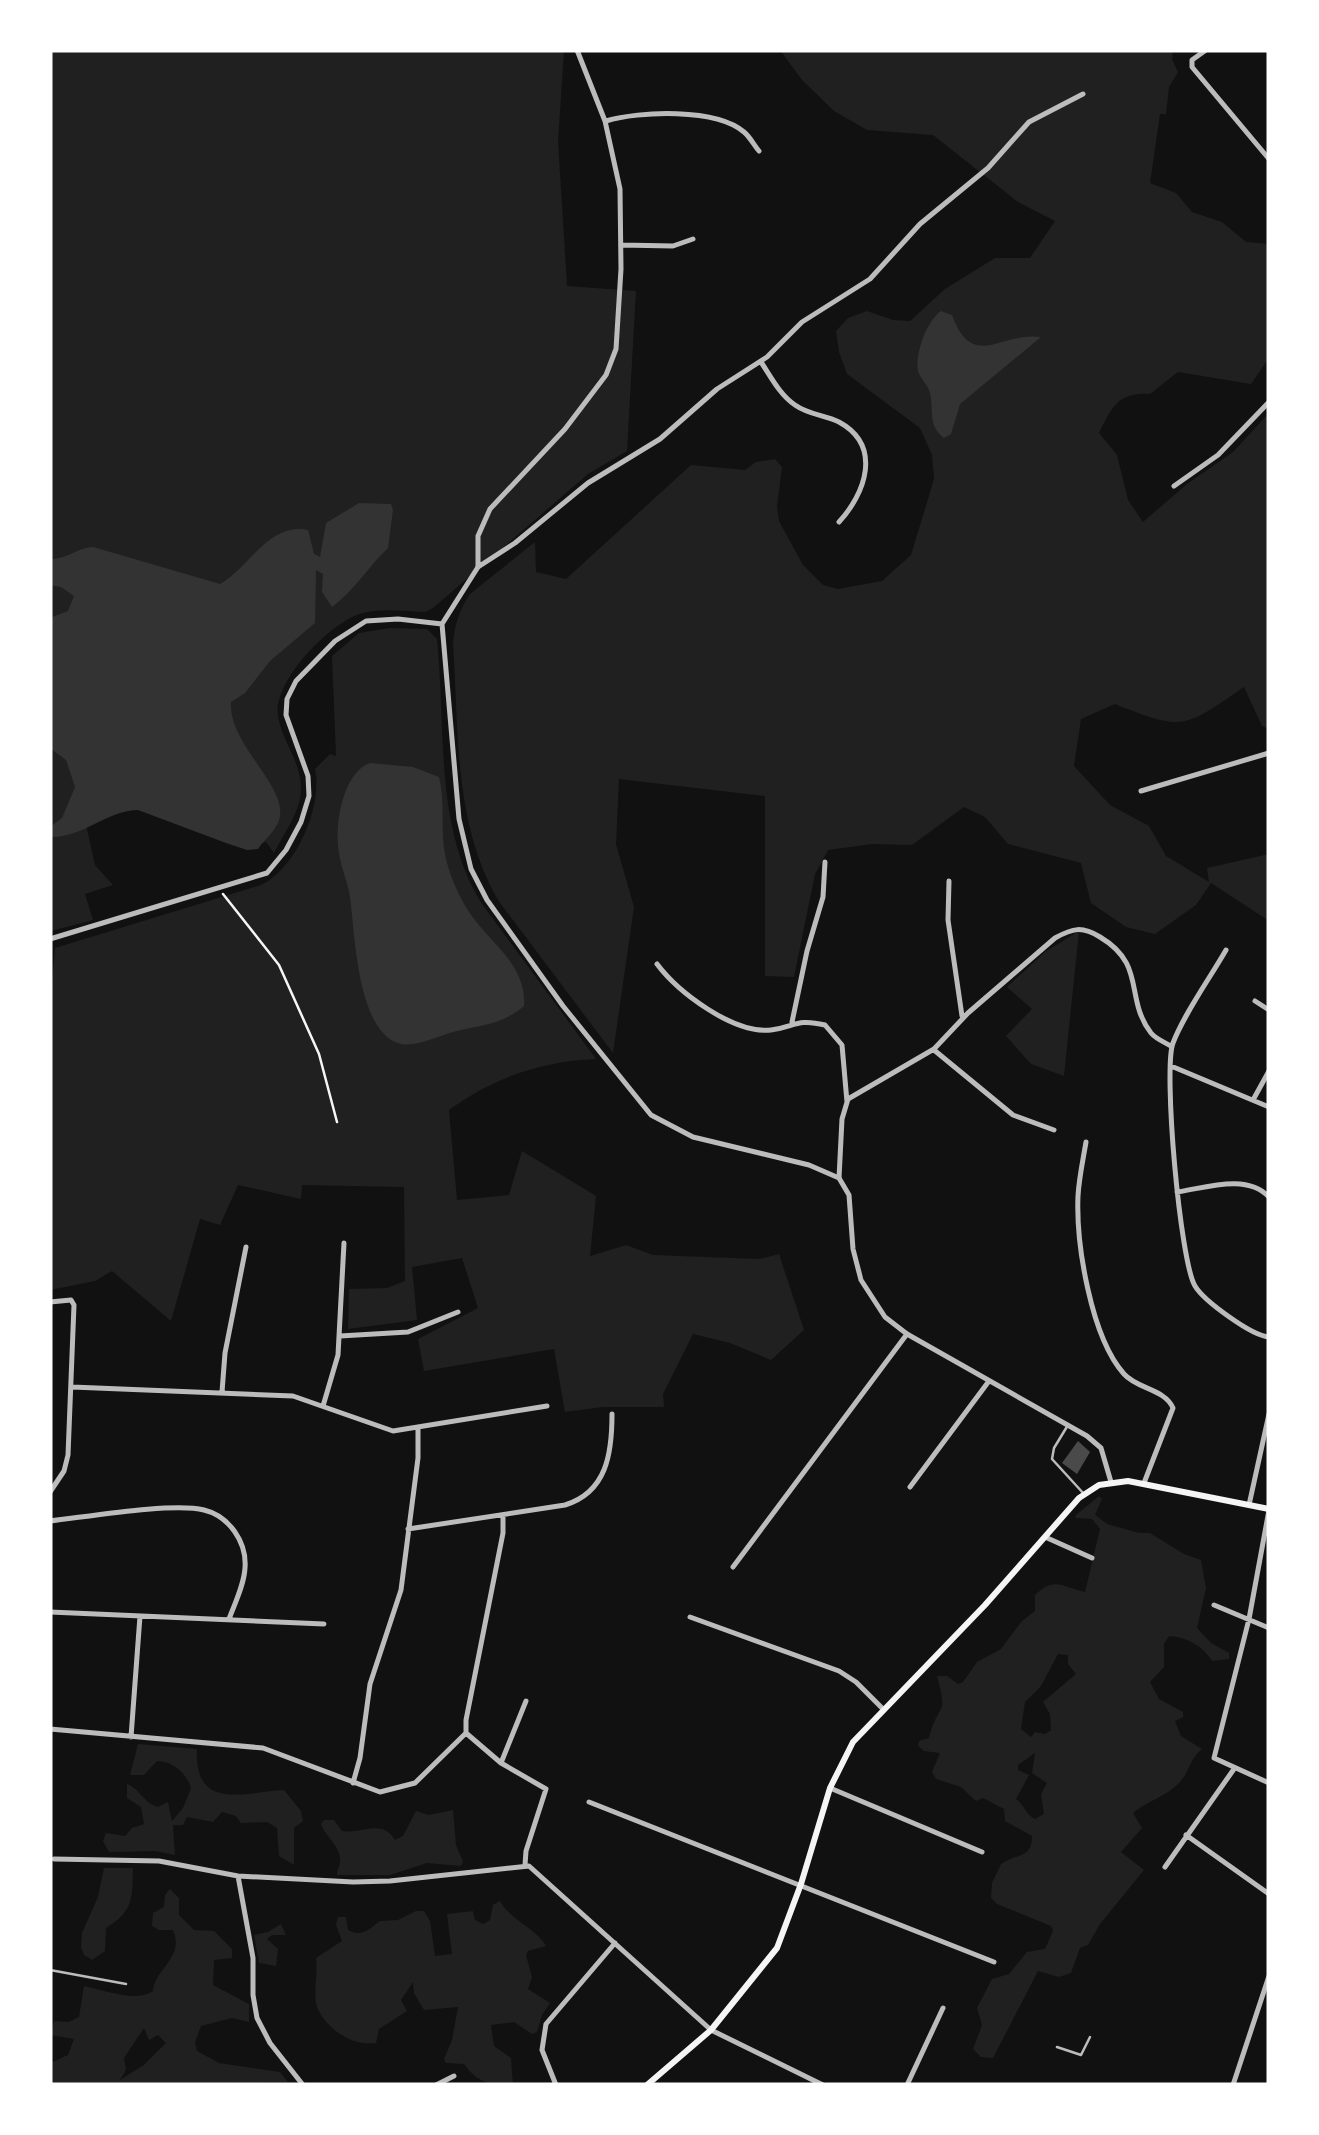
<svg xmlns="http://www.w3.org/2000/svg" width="1319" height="2135" font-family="Roboto,sans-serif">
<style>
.green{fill:#202020;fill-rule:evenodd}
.water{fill:#333}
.building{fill:#4a4a4a}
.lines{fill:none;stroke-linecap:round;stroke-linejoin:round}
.path{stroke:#f5f5f5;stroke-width:2.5}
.service{stroke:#bcbcbc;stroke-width:2.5}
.minor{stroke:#bcbcbc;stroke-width:5}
.tertiary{stroke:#bcbcbc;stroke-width:5}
.secondary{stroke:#f5f5f5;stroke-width:6}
</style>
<rect width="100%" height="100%" fill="#111"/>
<path class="green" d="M50 50H564L558 142 567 286 636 291 627 451 588 474 433 608 425 612C405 611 383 608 363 613 331 621 273 681 278 715 281 740 302 763 301 789 301 811 284 833 274 853L266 842 248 846 144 805 85 820 95 865 113 885 85 894 93 920 51 931Z
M780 50H1173L1172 59 1178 72 1169 87 1166 114H1160L1150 183 1176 193 1192 212 1222 222 1246 242 1269 244V358L1251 384 1178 372 1150 394C1118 392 1112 407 1099 433L1117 455 1128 500 1143 522 1187 484 1233 452 1269 413V729L1262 726 1244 687C1184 728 1185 732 1115 704L1081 719 1074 766 1110 805 1149 826 1166 856 1209 882 1207 868 1269 854V921L1211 883 1196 905 1155 934 1126 927 1091 903 1081 863 1008 844 985 817 964 807 912 845 872 844 828 850 815 874 794 977 765 976V796L619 779 616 844 634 907 613 1053 500 903C453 826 459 730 453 643 455 624 459 610 470 594L535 542 536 572 566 579 691 465 745 470 756 462 775 459 782 467 777 506 779 521 803 565 823 585 838 589 882 581 911 555 934 479 932 455 920 428 847 374 839 352 836 331 848 318 867 311 893 320 910 321 945 289 995 258H1030L1055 221 1018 202 933 135 867 130 834 111 802 80Z
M390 628 427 629 437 639C446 726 434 828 482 904L596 1059C542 1061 493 1078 449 1110L457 1200 509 1195 522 1151 596 1196 590 1256 626 1245 653 1255 760 1259 779 1254 804 1330 771 1360 730 1343 693 1334 663 1394 664 1407H603L565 1412 554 1349 424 1371 418 1339 478 1308 462 1258 412 1267 417 1320 348 1329 349 1289 387 1288 405 1281 404 1187 302 1185 301 1199 238 1185 220 1225 200 1219 171 1321 112 1271 95 1281 50 1290V1009L55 948 261 885C296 869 323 806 315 769L330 754 336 756 332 656 359 633Z
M1079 931 1064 1076 1031 1064 1006 1036 1032 1009 1007 987 1045 952Z
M1099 1496 1102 1499 1095 1515 1107 1524 1139 1533H1150L1184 1554 1201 1560 1206 1588 1197 1628 1211 1643 1229 1653V1659L1212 1661C1203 1646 1187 1637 1169 1636L1164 1644V1667L1150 1682 1159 1699 1183 1712V1717L1175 1721 1181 1736 1202 1749C1190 1758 1190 1771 1180 1782 1168 1796 1147 1801 1133 1813L1142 1828 1121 1852 1144 1870 1100 1924 1088 1945 1080 1948 1071 1973 1059 1977 1038 1971 993 2058 981 2057 973 2049 982 2025 977 2008 992 1979 1009 1974 1027 1952 1045 1949 1053 1931 1051 1926 997 1904 991 1898 992 1883 1001 1864C1017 1853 1032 1859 1032 1836L1005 1821 1004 1809 983 1798 976 1801 961 1787 936 1779 932 1772 940 1753 924 1751 918 1746 919 1741 929 1738C938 1702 949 1718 937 1676H947L958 1684 963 1682 977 1662 1001 1649 1022 1621 1035 1611V1595C1055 1576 1062 1587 1085 1592L1100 1529 1092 1519 1075 1518 1076 1515ZM1058 1654 1068 1655V1664L1076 1674 1043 1702 1050 1714 1051 1730 1045 1734 1035 1732 1031 1737 1021 1729 1025 1702 1041 1686ZM1035 1753 1032 1773 1047 1783 1041 1794 1044 1814 1035 1819C1025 1814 1024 1804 1016 1799L1029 1775 1018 1770V1765Z
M138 1744 197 1749C194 1812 244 1792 284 1790L301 1811 303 1821 294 1828V1865L279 1856 277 1828 267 1822 241 1823 236 1816 222 1812 213 1822 187 1817 183 1825H173L175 1855 155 1851 109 1852 103 1841 106 1833 125 1836 132 1828 144 1824 141 1807 127 1798V1784C140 1789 144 1803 158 1807L168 1802 172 1821 183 1808 191 1788C187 1774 173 1761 157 1761L144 1775H130Z
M453 1810 456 1845 463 1862 461 1866 427 1863 390 1875H337C337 1869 341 1864 340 1859 340 1846 324 1835 321 1824L324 1820H334L342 1831C362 1834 382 1818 395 1840L403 1836 416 1811 429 1815Z
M104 1868H133C132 1898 134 1911 106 1928L105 1951 92 1960 84 1955 81 1947 82 1933 98 1897Z
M170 1889 179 1898V1915L194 1930 214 1931 232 1949V1958L214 1960 213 1985 249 2004V2022L232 2018 201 2026 195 2042 197 2051 219 2063 280 2072 288 2082 50 2085V2063L68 2055 74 2039 50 2035 54 2021 69 2022 79 2017 84 1986C104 1990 136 2003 153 1991 155 1968 185 1958 173 1930H159L152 1926 153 1913 164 1907 165 1895ZM144 2028 149 2040 158 2035 166 2043 144 2065 120 2080 126 2070 124 2058Z
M500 1901C512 1922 535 1927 546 1946L528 1951 526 1955 532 1977 528 1989 550 2003 542 2015 537 2032 532 2034 514 2022 491 2025 494 2046 511 2058 513 2085C489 2085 478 2083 464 2064L446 2063 444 2059 452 2040 458 2007 424 2010 414 1993 413 1982 401 2000 407 2011 379 2029 376 2043C353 2047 326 2029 317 2007 313 1996 318 1973 316 1958L342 1941 336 1925 338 1917H346L348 1930C363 1938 370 1928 380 1921L398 1920 416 1911H424L430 1921 435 1956 452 1954 447 1914 473 1911 475 1920 483 1924 490 1920 493 1905Z
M281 1924 286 1935H272L267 1939 278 1949 276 1966 259 1963 254 1935 268 1932Z"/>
<path class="water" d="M941 311 952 315C973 372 1001 331 1041 337L960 404 951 434 944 438C927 425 934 410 930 393 928 384 920 379 918 371 915 352 927 321 941 311Z
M359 503 391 504 393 510 388 548C369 566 354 591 332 607L322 592 323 574 316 570 315 623 270 661 245 693 231 702C228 743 285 784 280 816 278 830 265 838 258 849L247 850 226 843 138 810C108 810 82 838 51 837L50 827 62 818 75 787 66 760 50 748V618L68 611 74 596 61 587 50 585V559C66 560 76 548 93 547L220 584C250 567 269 522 308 530L314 554 320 557 326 523Z
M370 763 413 767 439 777C445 801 441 824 444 848 446 865 454 885 462 900 480 938 527 959 524 1006 502 1025 480 1025 453 1032 438 1036 417 1047 401 1044 357 1034 355 933 350 897 348 882 341 868 339 853 334 827 342 773 370 763Z"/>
<path class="building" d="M1078 1441 1090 1452 1077 1474 1062 1463Z"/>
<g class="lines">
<path class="path" d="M223 894 279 965 319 1054 337 1122"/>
<path class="service" d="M1068 1425 1054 1448 1052 1459 1084 1494
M50 1970 126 1984
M1057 2047 1081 2055 1090 2037"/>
<path class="minor" d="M577 50 605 121 620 189 621 269 616 349 606 375 565 429 490 509 478 536V567L515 543 588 483 660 439 717 389 767 357 802 322 870 279 920 224 988 168 1029 122 1083 94
M606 121C639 111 716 108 744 132 750 137 754 145 759 151
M621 245 673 246 693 239
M761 362C771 377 780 395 795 405 809 415 825 415 839 422 883 446 865 494 839 522
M1174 486 1218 455 1269 402
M1141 791 1269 753
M949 881 948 920 962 1016
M1226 950C1210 978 1184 1014 1173 1043 1163 1069 1180 1261 1195 1286 1204 1301 1252 1336 1269 1337
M657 964C678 992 733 1034 771 1030 795 1027 796 1018 825 1025L842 1045 847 1102
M1255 1001 1269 1010
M792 1022 807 951 823 897 825 862
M934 1050 1013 1115 1054 1130
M1171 1066 1269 1107
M1253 1100 1269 1071
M1086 1142C1083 1160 1079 1178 1078 1196 1076 1244 1091 1337 1124 1374 1137 1389 1165 1389 1173 1408L1144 1483
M839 1178 842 1119 848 1099 934 1049 968 1013 1055 938C1073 928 1082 926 1100 937 1147 965 1124 998 1151 1033 1156 1039 1164 1042 1171 1046
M1177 1192C1205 1188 1247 1173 1269 1197
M50 1302 71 1300 74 1305 68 1455 64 1471 50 1492
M340 1336 408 1332 458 1312
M72 1387 293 1396 393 1431 547 1406
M222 1392 225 1353 246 1247
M323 1406 338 1355 344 1243
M910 1487 989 1381
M1249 1505 1269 1414
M1269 1510 1249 1619 1214 1758 1269 1783
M50 1521C86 1517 173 1502 204 1510 229 1516 247 1542 245 1568 244 1585 235 1603 229 1619
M408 1529 565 1505C607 1492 612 1453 612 1414
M1045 1537 1092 1558
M733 1567 907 1334
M1214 1605 1269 1628
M50 1612 324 1624
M690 1617 839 1671 856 1682 884 1710
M50 1729 263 1748 380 1792 415 1783 466 1733
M466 1733V1720L503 1533V1515
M466 1733 501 1763 546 1789 526 1851 525 1865
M131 1737 140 1616
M501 1763 526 1701
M353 1783 360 1758 370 1684 401 1590 418 1458V1429
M830 1788 982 1852
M589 1802 994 1962
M1186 1835 1269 1894
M54 1859 159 1861 238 1876 353 1882 390 1881 529 1866 711 2030
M1165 1867 1234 1769
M238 1876 253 1958V1995L257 2018 270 2043 303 2085
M436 2085 454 2076
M556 2085 542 2050 546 2024 615 1943
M907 2085 943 2008"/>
<path class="tertiary" d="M1206 50 1192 60V67L1269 159
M442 624 459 819 471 869 487 900 563 1006 651 1115 693 1137 809 1165 839 1178 849 1195 853 1249 861 1280 885 1317 907 1334 1087 1436 1101 1448 1111 1482
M50 939 267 873 286 850 301 822 309 796 308 776 286 715 287 699 296 681 335 641 366 621 398 619 442 624 478 567
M711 2030 823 2085
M1233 2085 1269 1976"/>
<path class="secondary" d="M647 2085 711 2030 777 1948 801 1884 830 1788 853 1742 985 1605 1079 1498 1099 1485 1128 1481 1269 1509"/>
</g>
<rect width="1319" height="2135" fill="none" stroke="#ffffff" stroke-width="105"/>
</svg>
